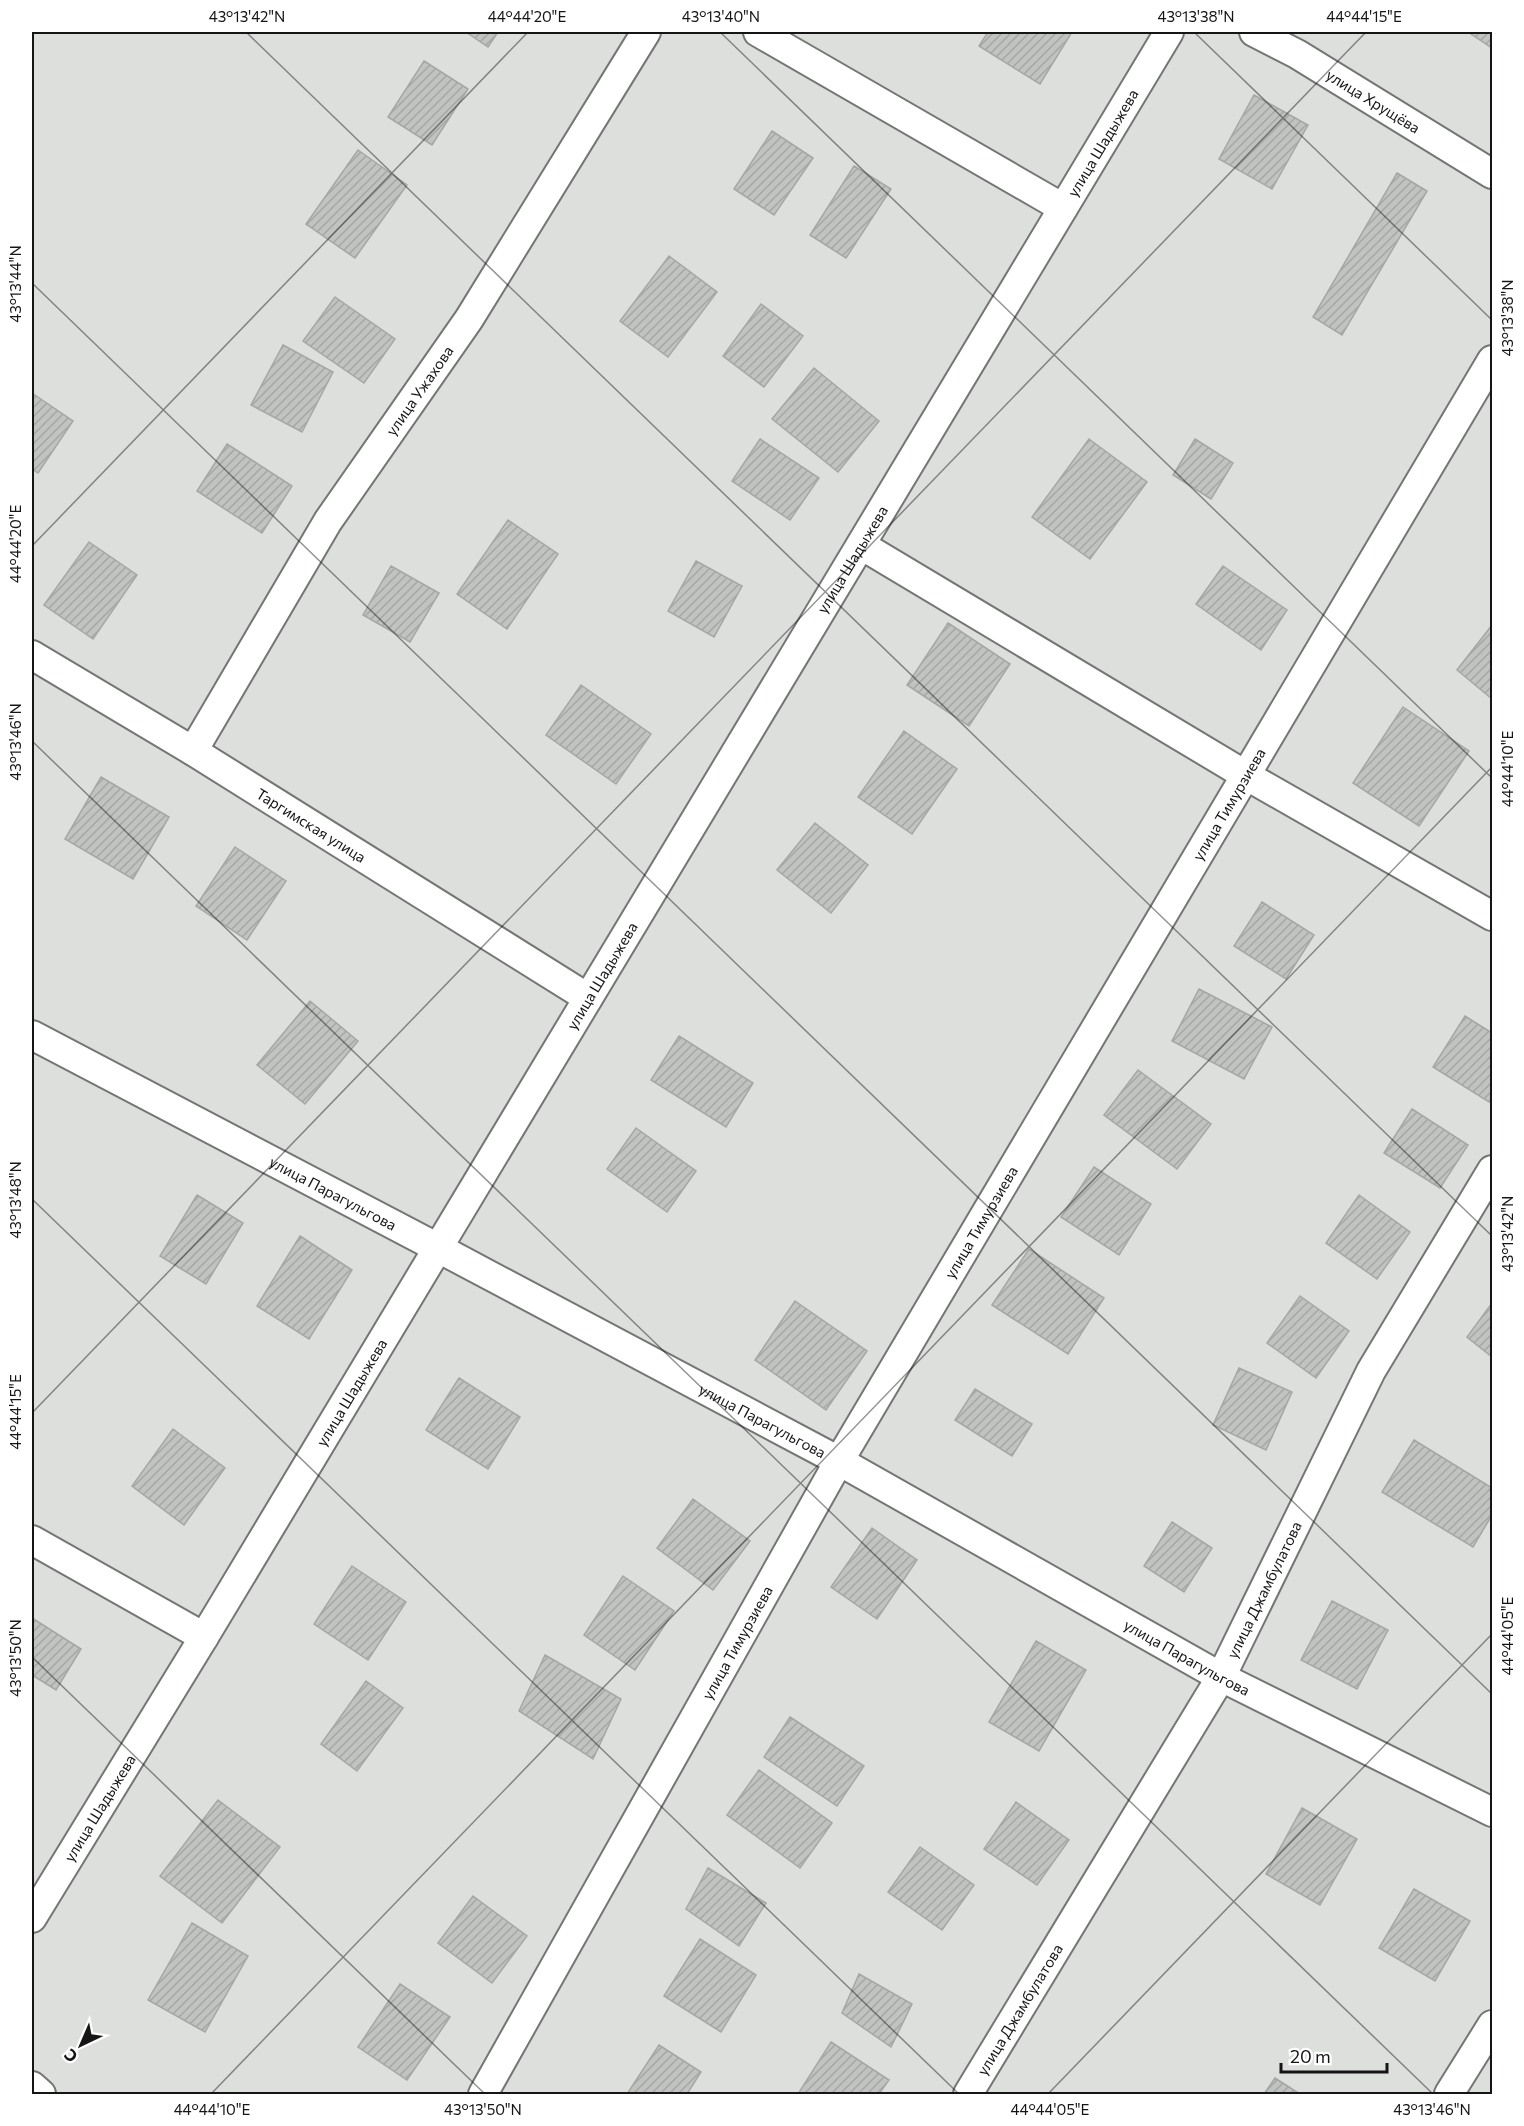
<svg xmlns="http://www.w3.org/2000/svg" width="1524" height="2126" font-family="Commissioner,sans-serif">
<style>
.building{fill:url(#building-hatch);stroke:#a4a7a4;stroke-width:1.5}
.lines{fill:none;stroke-linecap:round;stroke-linejoin:round}
.street-casing{stroke:#737673;stroke-width:32}
.street{stroke:#fff;stroke-width:28}
.ticks{fill:none;stroke:#141514;stroke-width:1.5;stroke-opacity:0.45}
.labels{text-anchor:middle;dominant-baseline:central;stroke-width:4.5;stroke-linejoin:round;paint-order:stroke}
.street-label{font-size:15px;fill:#141514;stroke:#fff}
.neatline{fill:none;stroke:#141514;stroke-width:2}
.ticks-label{font-size:15px;text-anchor:middle;fill:#141514}
</style>
<defs>
<pattern id="building-hatch" width="6" height="6" patternUnits="userSpaceOnUse" patternTransform="scale(1.5)"><rect width="6" height="6" fill="#c0c3c0"/><path d="M-1 1l2-2M0 6l6-6M5 7l2-2" fill="none" stroke="#a4a7a4"/></pattern>
</defs>
<rect width="100%" height="100%" fill="#dddfdd"/>
<path class="building" d="M466 32H498L488 47Z
M988 32H1072L1040 84 979 46Z
M1468 32H1492V48Z
M424 61 468 89 432 145 388 117Z
M1254 95 1308 125 1272 189 1219 159Z
M772 131 813 158 774 215 734 189Z
M358 150 407 185 355 258 306 224Z
M854 166 891 189 846 258 810 235Z
M1397 173 1427 191 1342 335 1313 317Z
M669 256 717 292 668 357 620 321Z
M335 297 395 339 364 383 303 341Z
M761 304 803 336 764 387 723 356Z
M283 345 333 372 302 432 251 405Z
M814 368 879 421 838 472 772 419Z
M32 393 73 421 38 473 32 469Z
M760 439 819 478 790 520 732 481Z
M1089 439 1147 482 1090 559 1032 517Z
M1195 439 1233 463 1211 499 1173 475Z
M227 444 292 486 262 533 197 491Z
M508 520 558 554 507 629 457 594Z
M89 542 137 575 93 639 44 605Z
M696 561 742 586 714 637 668 611Z
M391 566 439 593 410 642 363 615Z
M1223 566 1287 610 1261 650 1196 604Z
M948 623 1010 664 969 726 907 685Z
M1492 625V699L1457 670Z
M581 685 651 734 616 784 546 735Z
M1403 707 1469 751 1419 826 1353 783Z
M904 731 957 769 912 834 858 797Z
M101 777 169 817 133 879 65 839Z
M815 823 868 865 831 913 777 870Z
M235 847 286 881 247 940 196 906Z
M1262 902 1314 935 1286 979 1234 946Z
M1199 989 1272 1027 1244 1079 1172 1041Z
M310 1001 358 1041 305 1104 257 1065Z
M1465 1016 1492 1033V1097L1489 1102 1433 1067Z
M679 1036 753 1083 726 1127 651 1080Z
M1138 1070 1211 1124 1177 1169 1104 1115Z
M1412 1109 1468 1145 1440 1188 1384 1153Z
M636 1128 696 1171 667 1212 607 1169Z
M1094 1167 1151 1204 1119 1255 1061 1217Z
M197 1195 243 1223 206 1284 160 1256Z
M1359 1195 1410 1232 1377 1279 1326 1243Z
M300 1236 352 1270 309 1339 257 1306Z
M1029 1249 1104 1298 1068 1354 992 1305Z
M1300 1296 1349 1331 1316 1378 1267 1343Z
M795 1301 867 1351 826 1410 755 1360Z
M1492 1303V1357L1467 1337Z
M1239 1368 1292 1392 1266 1450 1213 1425Z
M459 1378 520 1417 488 1469 426 1430Z
M975 1389 1032 1424 1012 1456 955 1420Z
M173 1429 225 1468 184 1525 132 1486Z
M1414 1440 1492 1488V1515L1473 1547 1382 1492Z
M693 1499 750 1541 713 1590 657 1548Z
M1172 1522 1212 1548 1184 1592 1144 1566Z
M872 1528 917 1560 877 1619 831 1587Z
M352 1566 406 1602 368 1660 314 1624Z
M623 1576 674 1611 635 1670 584 1635Z
M1332 1601 1388 1630 1357 1689 1301 1660Z
M32 1618 81 1649 56 1690 32 1675Z
M1036 1641 1086 1670 1039 1751 989 1722Z
M545 1655 621 1699 593 1759 519 1711Z
M366 1681 403 1708 357 1771 321 1744Z
M790 1717 864 1766 837 1806 764 1757Z
M759 1770 832 1823 800 1868 727 1815Z
M218 1800 280 1847 222 1923 160 1876Z
M1016 1802 1069 1840 1037 1885 984 1849Z
M1302 1808 1357 1839 1320 1905 1266 1874Z
M920 1847 974 1885 942 1930 888 1892Z
M708 1868 766 1903 739 1946 686 1909Z
M1414 1889 1470 1921 1435 1981 1379 1948Z
M473 1896 527 1936 492 1983 438 1943Z
M192 1923 248 1956 205 2032 148 2000Z
M700 1939 756 1975 721 2032 664 1996Z
M859 1974 912 2004 891 2047 842 2013Z
M400 1984 450 2017 407 2080 358 2047Z
M831 2042 889 2080 879 2094H798Z
M659 2045 701 2072 687 2094H627Z
M1275 2078 1300 2094H1264Z"/>
<g class="lines">
<g class="street-casing">
<g id="street">
<path d="M758 32 1063 208"/>
<path id="s1" d="M1254 32 1297 54 1492 174"/>
<path d="M861 545 1247 776 1492 916"/>
<path id="s2" d="M32 655 193 751 588 998"/>
<path id="s3" d="M193 751 328 521 469 319 646 32"/>
<path id="s4" d="M32 1035 438 1248 839 1461 1221 1677 1492 1812"/>
<path d="M32 1540 204 1637"/>
<path id="s5" d="M32 1918 204 1637 1169 32"/>
<path d="M32 2086 41 2094"/>
<path id="s6" d="M483 2094 839 1461 1492 360"/>
<path id="s7" d="M968 2094 1221 1677 1371 1371 1492 1170"/>
<path d="M1449 2094 1492 2025"/>
</g>
</g>
<use href="#street" class="street"/>
</g>
<path class="ticks" d="M246 32 1492 1236M720 32 1492 778M1194 32 1492 320M32 283 1492 1694M32 546 528 32M32 741 1433 2094M32 1199 959 2094M32 1413 1366 32M32 1657 485 2094M211 2094 1492 767M1048 2094 1492 1634"/>
<g class="labels">
<g class="street-label">
<text stroke="none"><textPath href="#s1" startOffset="138">улица Хрущёва</textPath></text>
<text stroke="none"><textPath href="#s5" startOffset="2073">улица Шадыжева</textPath></text>
<text stroke="none"><textPath href="#s3" startOffset="426">улица Ужахова</textPath></text>
<text stroke="none"><textPath href="#s5" startOffset="1587">улица Шадыжева</textPath></text>
<text stroke="none"><textPath href="#s6" startOffset="1490">улица Тимурзиева</textPath></text>
<text stroke="none"><textPath href="#s2" startOffset="327">Таргимская улица</textPath></text>
<text stroke="none"><textPath href="#s5" startOffset="1101">улица Шадыжева</textPath></text>
<text stroke="none"><textPath href="#s4" startOffset="340">улица Парагульгова</textPath></text>
<text stroke="none"><textPath href="#s6" startOffset="1004">улица Тимурзиева</textPath></text>
<text stroke="none"><textPath href="#s5" startOffset="615">улица Шадыжева</textPath></text>
<text stroke="none"><textPath href="#s4" startOffset="826">улица Парагульгова</textPath></text>
<text stroke="none"><textPath href="#s7" startOffset="585">улица Джамбулатова</textPath></text>
<text stroke="none"><textPath href="#s6" startOffset="518">улица Тимурзиева</textPath></text>
<text stroke="none"><textPath href="#s4" startOffset="1312">улица Парагульгова</textPath></text>
<text stroke="none"><textPath href="#s5" startOffset="129">улица Шадыжева</textPath></text>
<text stroke="none"><textPath href="#s7" startOffset="99">улица Джамбулатова</textPath></text>
</g>
</g>
<rect width="1524" height="2126" fill="none" stroke="#ffffff" stroke-width="66"/>
<g transform="translate(81 2045) rotate(224)" stroke="#ffffff" stroke-width="4.5" paint-order="stroke">
<path d="M0-4.5L10 22L0 15L-10 22Z" fill="#141514"/>
<text y="-9" font-size="16" font-weight="bold" text-anchor="middle" fill="#141514">С</text>
</g>
<path d="M1281 2063v9h106v-9" fill="none" stroke="#141514" stroke-width="3"/>
<text x="1290" y="2063" font-size="18" fill="#141514" stroke="#ffffff" stroke-width="4.5" paint-order="stroke">20 m</text>
<rect x="33" y="33" width="1458" height="2060" class="neatline"/>
<g class="ticks-label">
<text x="247" y="22">43°13'42"N</text>
<text x="527" y="22">44°44'20"E</text>
<text x="721" y="22">43°13'40"N</text>
<text x="1196" y="22">43°13'38"N</text>
<text x="1364" y="22">44°44'15"E</text>
<text transform="translate(16 284) rotate(-90)" y="5">43°13'44"N</text>
<text transform="translate(1508 318) rotate(-90)" y="5">43°13'38"N</text>
<text transform="translate(16 544) rotate(-90)" y="5">44°44'20"E</text>
<text transform="translate(16 742) rotate(-90)" y="5">43°13'46"N</text>
<text transform="translate(1508 769) rotate(-90)" y="5">44°44'10"E</text>
<text transform="translate(16 1200) rotate(-90)" y="5">43°13'48"N</text>
<text transform="translate(1508 1234) rotate(-90)" y="5">43°13'42"N</text>
<text transform="translate(16 1412) rotate(-90)" y="5">44°44'15"E</text>
<text transform="translate(1508 1636) rotate(-90)" y="5">44°44'05"E</text>
<text transform="translate(16 1658) rotate(-90)" y="5">43°13'50"N</text>
<text x="212" y="2115">44°44'10"E</text>
<text x="483" y="2115">43°13'50"N</text>
<text x="1050" y="2115">44°44'05"E</text>
<text x="1432" y="2115">43°13'46"N</text>
</g>
</svg>
